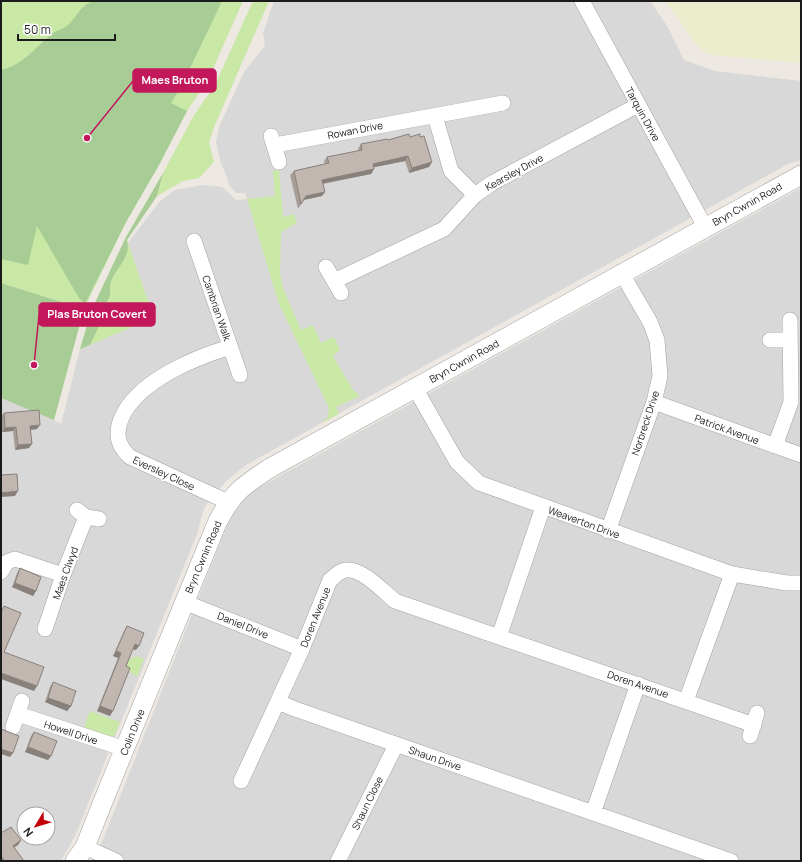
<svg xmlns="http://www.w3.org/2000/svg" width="802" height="862" font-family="Manrope,sans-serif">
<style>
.residential{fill:#d9d8d8;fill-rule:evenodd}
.farmland{fill:#ebeccb}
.grass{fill:#c9e8a6}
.forest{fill:#a8cc96}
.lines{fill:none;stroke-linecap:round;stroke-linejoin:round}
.minor-casing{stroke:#a2a2a2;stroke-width:16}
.tertiary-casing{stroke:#a2a2a2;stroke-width:20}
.minor{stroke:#fff;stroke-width:15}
.tertiary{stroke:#fff;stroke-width:19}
.wall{fill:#a69d97}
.shaded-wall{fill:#87807b}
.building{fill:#c1b7b0;stroke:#87807b}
.labels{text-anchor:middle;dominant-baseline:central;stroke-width:3;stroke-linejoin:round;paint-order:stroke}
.street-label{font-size:10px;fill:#1b1b1b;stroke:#fff}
.leader{fill:none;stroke:#c2185b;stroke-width:1.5}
.callout-dot{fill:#c2185b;stroke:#fff;stroke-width:1.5}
.callout{fill:#c2185b;stroke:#c2185b;stroke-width:1.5}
.callout-label{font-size:11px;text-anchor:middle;font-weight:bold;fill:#fff}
</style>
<rect width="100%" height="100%" fill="#ede8e1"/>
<path class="residential" d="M274 1H650L667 26 684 60 715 71 801 81V160L788 164 246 465 226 481 204 508 197 534 75 836 61 861H1V398L45 415 61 424 80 349 156 317 146 295 128 243 160 201 175 190 203 185 222 187 236 200 247 199 245 193H236L230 186 220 160 216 142 219 127 244 72 265 46 263 33ZM24 814H48V838H24Z
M801 188V861H91L102 842 232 513 243 500 256 489Z"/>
<path class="farmland" d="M666 1H801V63L712 55 703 51 695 44Z"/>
<path class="grass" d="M1 1H243L208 80 187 111 159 165 126 222 84 309 1 283Z
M253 1H269L215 125 209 142 214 162 199 178 183 181 157 196 163 173 194 115 215 85Z
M279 170 283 217 294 214 297 223 281 232 280 273 283 288 301 330 313 325 321 343 334 337 340 350 333 356 353 390 360 396 336 407 339 414 322 423 328 417 329 408 279 304 247 199 275 196 273 171Z
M126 237 146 295 156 317 80 349 92 309Z
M137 656 144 659 137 677 124 667 127 660Z
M90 711 120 722 115 734 112 737 84 727Z"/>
<path class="forest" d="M93 1H222L182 85 171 103 187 111 159 165 126 222 85 304 79 298 37 226 28 265 1 259V70C23 66 36 46 53 33 58 30 65 28 69 24 79 14 79 7 93 1Z
M163 173 157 196 127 240C131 257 118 266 112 279 108 286 112 294 108 300 105 305 99 304 94 305L126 237Z
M1 283 84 309 54 420 1 398Z
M103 308 105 310 102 320 90 345 80 349 92 309Z"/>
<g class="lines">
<g class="minor-casing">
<path id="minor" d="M582 1 705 227
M435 116 451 171 475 195
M271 136 279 162
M275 145 503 103
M194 241 240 375
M326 267 341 293
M334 281 444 229 475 195 492 183 638 105
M770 340H789
M415 388 457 462 479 483 732 574 787 583H801
M654 402 801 455
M775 446 791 402 790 320
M228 502 130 457C118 446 115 435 121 419 137 381 194 358 230 347
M77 510 86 517 99 519
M608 531 654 402 660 376 657 340 650 322 621 272
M1 572 7 562 15 559 63 575
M184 602 302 649
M45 629 63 575 86 517
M499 637 543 507
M686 701 732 574
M278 702 295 709 731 861
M18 714 125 749
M13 727 22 701
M750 736 757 713
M241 781 302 649 330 580C335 576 339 571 346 570 362 568 383 591 395 601L754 725
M593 813 638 684
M85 847 116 861
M338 861 396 745"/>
</g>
<g class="tertiary-casing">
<path id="tertiary" d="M75 861 85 847 104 799 217 523C233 492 241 487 270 468L801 175"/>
</g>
<use href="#minor" class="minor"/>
<use href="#tertiary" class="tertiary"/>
</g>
<path class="wall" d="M410 137 432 162 429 167 409 173 405 161 374 167V169L371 174 323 184 322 196 304 200 298 209 290 175 294 171 325 164 324 161 327 157 358 151V149L361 144Z
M4 413 37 429 31 430 29 448 15 450 13 431 2 432 1 416Z
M20 568 36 591 33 596 12 587 17 573Z
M127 626 136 650 133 649 126 666 110 716 97 711 118 658 113 656 124 631Z
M53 682 71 706 67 711 45 702 50 687Z
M34 732 51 756 48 760 25 752 31 736Z
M1 833 21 840 18 845 14 847 24 861H1Z"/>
<path class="shaded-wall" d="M408 156 405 161 370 168 373 164Z
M432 162 429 167 409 173 412 168Z
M374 169 371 174 319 184 322 180Z
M325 192 322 196 303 200 306 196Z
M40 425 37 429 27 430 30 426Z
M16 427 13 431 2 432 5 428Z
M32 444 29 448 15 450 18 445Z
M18 491 15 496 1 497V493Z
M15 583 36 591 33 596 12 587Z
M135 644 139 646 136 650 132 649Z
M116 651 121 653 118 658 113 656Z
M1 673 37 686 34 691 1 679Z
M48 698 71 706 67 711 45 702Z
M100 706 113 711 110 716 97 711Z
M28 747 51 756 48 760 25 752Z
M1 749 13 753 10 757 1 754Z
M21 840 18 845 10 850 13 846Z"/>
<path class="building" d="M409 134 410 137 420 134V137L424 136 432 162 412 168 408 156 373 164 374 169 322 180 325 192 306 196 301 204 294 171 329 163 327 157 362 150 361 144 387 139 388 140Z
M39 410 40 425 30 426 32 444 18 445 16 427 5 428 4 413Z
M17 474 18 491 1 493V475Z
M20 568 41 577 36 591 15 583Z
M4 606 21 613 4 652 44 667 37 686 1 673V613Z
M127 626 144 633 139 646 135 644 126 666 130 668 113 711 100 706 121 653 116 651Z
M53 682 76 691 71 706 48 698Z
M1 729 19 736 13 753 1 749Z
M34 732 57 741 51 756 28 747Z
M11 827 21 840 13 846 24 861H5L1 856V833Z"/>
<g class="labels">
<g class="street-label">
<text transform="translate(643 114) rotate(61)">Tarquin Drive</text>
<text transform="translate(355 130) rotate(-11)">Rowan Drive</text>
<text transform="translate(514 172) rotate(-29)">Kearsley Drive</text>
<text transform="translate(747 204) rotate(-29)">Bryn Cwnin Road</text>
<text transform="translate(217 308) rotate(71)">Cambrian Walk</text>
<text transform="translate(464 361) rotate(-29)">Bryn Cwnin Road</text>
<text transform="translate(645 423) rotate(-72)">Norbreck Drive</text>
<text transform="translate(727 429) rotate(20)">Patrick Avenue</text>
<text transform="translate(164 473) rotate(25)">Eversley Close</text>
<text transform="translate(584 522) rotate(20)">Weaverton Drive</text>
<text transform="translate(203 557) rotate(-67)">Bryn Cwnin Road</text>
<text transform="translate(65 573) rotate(-70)">Maes Clwyd</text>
<text transform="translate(315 617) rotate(-68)">Doren Avenue</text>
<text transform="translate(243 625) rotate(22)">Daniel Drive</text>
<text transform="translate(638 684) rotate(19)">Doren Avenue</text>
<text transform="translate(71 732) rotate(18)">Howell Drive</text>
<text transform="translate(132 732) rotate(-68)">Colin Drive</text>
<text transform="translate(435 758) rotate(19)">Shaun Drive</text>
<text transform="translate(367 803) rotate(-64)">Shaun Close</text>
</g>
</g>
<path class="leader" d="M87 138L133 81M34 365L39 315"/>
<g class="callout-dot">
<circle cx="87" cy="138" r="4"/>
<circle cx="34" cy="365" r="4"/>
</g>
<g class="callout">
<rect x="133" y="69" width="83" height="23" rx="4"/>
<rect x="39" y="303" width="116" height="23" rx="4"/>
</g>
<g class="callout-label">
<text x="175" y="84">Maes Bruton</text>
<text x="97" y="318">Plas Bruton Covert</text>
</g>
<rect width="802" height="862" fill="none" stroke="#1b1b1b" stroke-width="4"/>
<g transform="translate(36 826) rotate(232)"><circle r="19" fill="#ffffff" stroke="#a4a4a4"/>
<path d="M0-3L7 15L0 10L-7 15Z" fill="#c4020a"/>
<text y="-6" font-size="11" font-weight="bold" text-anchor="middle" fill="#1b1b1b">N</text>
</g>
<path d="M18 34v6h97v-6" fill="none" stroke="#1b1b1b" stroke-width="2"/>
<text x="24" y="34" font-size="12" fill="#1b1b1b" stroke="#ffffff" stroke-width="3" paint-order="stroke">50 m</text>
</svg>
